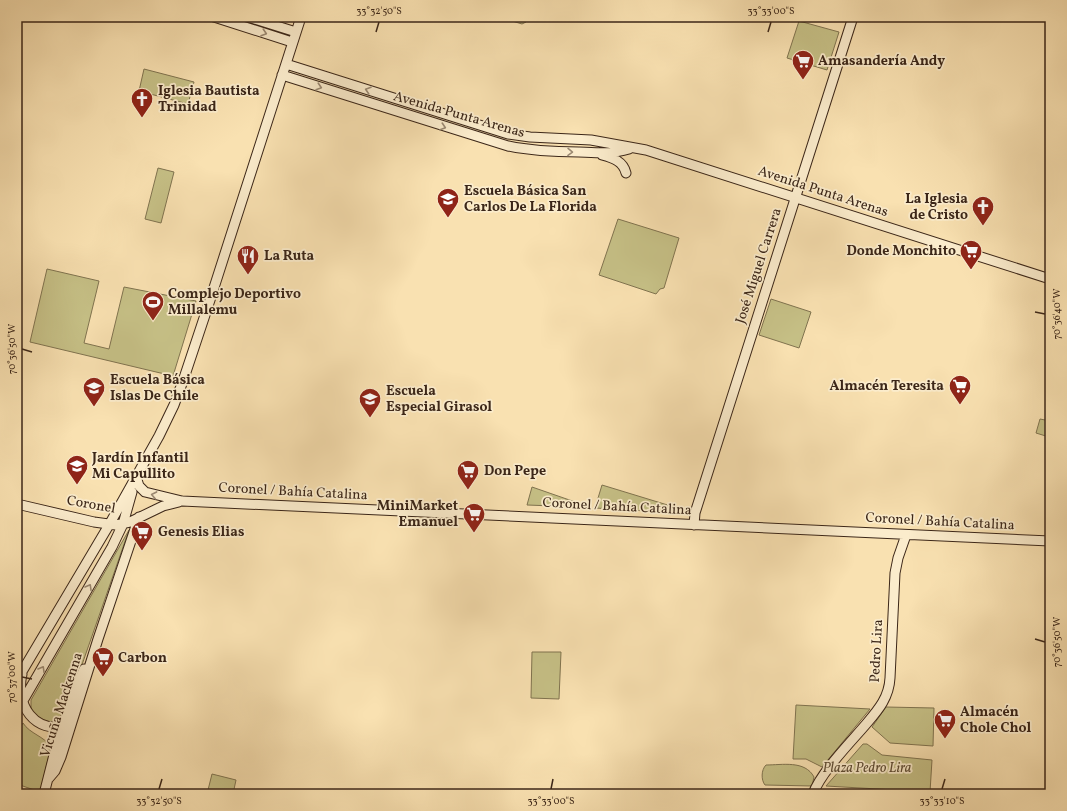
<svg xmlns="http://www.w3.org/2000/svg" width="1067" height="811" font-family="Vollkorn,serif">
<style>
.green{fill:#c6c086;stroke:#80734f}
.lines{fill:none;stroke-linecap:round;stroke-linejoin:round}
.secondary-casing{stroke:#3b2618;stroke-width:11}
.secondary{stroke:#fbeccc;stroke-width:9}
.oneway{stroke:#9b8972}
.ticks{fill:none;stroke:#3b2618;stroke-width:1.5}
.labels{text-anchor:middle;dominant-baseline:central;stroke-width:3.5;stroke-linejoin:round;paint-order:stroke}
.poi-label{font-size:14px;font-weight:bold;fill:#3b2618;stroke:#fbeccc;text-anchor:start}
.street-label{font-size:14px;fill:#3b2618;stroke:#fbeccc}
.park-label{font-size:14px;font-style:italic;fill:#5e4c34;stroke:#fbeccc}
.neatline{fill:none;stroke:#3b2618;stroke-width:1.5}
.ticks-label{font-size:10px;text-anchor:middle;fill:#3b2618}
</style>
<rect width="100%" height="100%" fill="#f9e1b1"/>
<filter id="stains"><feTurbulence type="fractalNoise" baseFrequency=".005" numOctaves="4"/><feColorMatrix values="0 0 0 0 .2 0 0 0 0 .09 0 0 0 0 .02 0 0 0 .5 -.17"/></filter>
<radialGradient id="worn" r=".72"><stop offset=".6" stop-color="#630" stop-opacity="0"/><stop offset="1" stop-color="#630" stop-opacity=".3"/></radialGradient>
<path class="green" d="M499 17H528L526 22 522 24Z
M799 21 839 32 827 70 787 58Z
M144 69 194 82 188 104 139 91Z
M158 168 174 172 161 223 145 219Z
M618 219 679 238 664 288 660 289 656 294 599 275Z
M47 269 99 281 84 343 109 349 124 287 196 301 173 376 30 342Z
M771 299 811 312 799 348 759 335Z
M1048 413 1050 414V432L1049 437 1036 433 1040 419 1045 420Z
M602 485 684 510 682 513 595 508Z
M532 487 581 504 580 507 527 505Z
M129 530 62 722C49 723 39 720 31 710V700Z
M532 652H561L559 699 531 698Z
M796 705 870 709 822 767 806 759H793Z
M886 707 934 708 933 746 890 743 872 727Z
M23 723C30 734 44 736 51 747L40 792 17 784V733Z
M863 744H867L882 755 932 760 930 792 826 786Z
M766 765C782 765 805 760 814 777L812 786 765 785C761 780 761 770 766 765Z
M212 774 236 780 233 794H207Z"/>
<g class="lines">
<g class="secondary-casing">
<path id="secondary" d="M214 17 292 42
M248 17 296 32
M286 64 508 134 530 137 591 140 646 150 1050 279
M282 75 508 146C532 151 555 152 579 152 596 153 613 154 629 149
M602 155C613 158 623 161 626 173
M136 477 139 486 145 492 182 501 1050 541
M17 504 94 522 116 525 130 522 163 506 179 502
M694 525 695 513 853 17
M22 674C15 705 34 734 68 726
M17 680 109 525 159 436 174 405 183 381 211 297 301 17
M17 711 112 547 123 524 132 492
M49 778 55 771 61 757 98 639 139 517
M44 794 56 747 74 692 84 669
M813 794C821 772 851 742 867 723 879 709 889 697 890 678L895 573 898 558 906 535"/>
</g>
<use href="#secondary" class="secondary"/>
</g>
<defs><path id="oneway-chevron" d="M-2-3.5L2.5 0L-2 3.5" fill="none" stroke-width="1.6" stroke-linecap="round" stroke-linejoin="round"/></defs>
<g class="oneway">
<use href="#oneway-chevron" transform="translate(264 33) rotate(18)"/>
<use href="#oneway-chevron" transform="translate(319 87) rotate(18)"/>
<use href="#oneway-chevron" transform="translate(368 90) rotate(-162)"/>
<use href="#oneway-chevron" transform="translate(443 127) rotate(18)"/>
<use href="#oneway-chevron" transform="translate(570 152) rotate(1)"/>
<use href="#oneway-chevron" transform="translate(154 495) rotate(-169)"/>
<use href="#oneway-chevron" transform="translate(89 587) rotate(-60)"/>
<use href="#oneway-chevron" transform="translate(42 669) rotate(-60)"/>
</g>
<path class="ticks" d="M376 32 379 22M768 32 771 22M1035 312 1045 314M22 349 32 352M1035 639 1045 642M22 677 32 679M159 789 162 779M551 789 553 779M942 789 945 779"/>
<defs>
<g id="supermarket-pin" transform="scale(1.15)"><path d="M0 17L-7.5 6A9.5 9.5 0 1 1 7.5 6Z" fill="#8f2418" stroke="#fbeccc"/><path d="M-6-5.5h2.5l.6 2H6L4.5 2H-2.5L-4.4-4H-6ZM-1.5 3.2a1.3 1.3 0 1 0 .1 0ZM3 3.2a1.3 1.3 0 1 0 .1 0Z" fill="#fff"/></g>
<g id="church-pin" transform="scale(1.15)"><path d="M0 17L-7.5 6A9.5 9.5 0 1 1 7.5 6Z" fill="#8f2418" stroke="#fbeccc"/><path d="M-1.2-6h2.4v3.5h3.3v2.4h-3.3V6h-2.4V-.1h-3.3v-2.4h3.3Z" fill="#fff"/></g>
<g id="school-pin" transform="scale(1.15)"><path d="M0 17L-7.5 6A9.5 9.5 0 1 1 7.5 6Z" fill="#8f2418" stroke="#fbeccc"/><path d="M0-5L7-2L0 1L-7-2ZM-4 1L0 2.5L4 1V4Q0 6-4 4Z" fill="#fff"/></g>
<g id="restaurant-pin" transform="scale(1.15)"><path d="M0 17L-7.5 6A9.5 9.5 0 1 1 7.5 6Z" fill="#8f2418" stroke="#fbeccc"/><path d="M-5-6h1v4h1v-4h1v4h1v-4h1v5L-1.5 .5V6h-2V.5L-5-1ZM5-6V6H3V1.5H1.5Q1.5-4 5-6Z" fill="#fff"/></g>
<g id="stadium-pin" transform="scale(1.15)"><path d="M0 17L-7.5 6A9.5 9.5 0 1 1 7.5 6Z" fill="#8f2418" stroke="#fbeccc"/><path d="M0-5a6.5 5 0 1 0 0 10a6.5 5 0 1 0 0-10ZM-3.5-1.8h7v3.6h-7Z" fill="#fff"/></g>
</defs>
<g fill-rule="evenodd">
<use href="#supermarket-pin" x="803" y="61"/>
<use href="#church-pin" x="142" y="99"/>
<use href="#school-pin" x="448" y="199"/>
<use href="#church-pin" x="983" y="207"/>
<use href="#supermarket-pin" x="971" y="251"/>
<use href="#restaurant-pin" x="248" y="256"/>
<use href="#stadium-pin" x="153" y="302"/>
<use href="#supermarket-pin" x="960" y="386"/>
<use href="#school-pin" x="94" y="388"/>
<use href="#school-pin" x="370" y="399"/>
<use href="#school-pin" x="77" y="466"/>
<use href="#supermarket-pin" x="468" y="471"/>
<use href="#supermarket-pin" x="474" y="514"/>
<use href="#supermarket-pin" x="142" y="532"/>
<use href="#supermarket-pin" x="103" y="658"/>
<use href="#supermarket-pin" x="945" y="720"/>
</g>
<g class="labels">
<g class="poi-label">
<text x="818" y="61">Amasandería Andy</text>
<text x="158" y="91">Iglesia Bautista<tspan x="158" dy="16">Trinidad</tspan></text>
<text x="464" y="191">Escuela Básica San<tspan x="464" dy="16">Carlos De La Florida</tspan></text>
<text x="968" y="199" text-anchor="end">La Iglesia<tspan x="968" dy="16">de Cristo</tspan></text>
<text x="956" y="251" text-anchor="end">Donde Monchito</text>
<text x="264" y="256">La Ruta</text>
<text x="168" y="294">Complejo Deportivo<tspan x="168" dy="16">Millalemu</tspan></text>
<text x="110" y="380">Escuela Básica<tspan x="110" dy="16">Islas De Chile</tspan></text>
<text x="944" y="386" text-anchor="end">Almacén Teresita</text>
<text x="386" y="391">Escuela<tspan x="386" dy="16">Especial Girasol</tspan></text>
<text x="92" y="458">Jardín Infantil<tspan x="92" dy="16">Mi Capullito</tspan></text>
<text x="484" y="471">Don Pepe</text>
<text x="458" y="506" text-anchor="end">MiniMarket<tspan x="458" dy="16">Emanuel</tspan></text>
<text x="158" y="532">Genesis Elias</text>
<text x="118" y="658">Carbon</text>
<text x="960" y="712">Almacén<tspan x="960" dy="16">Chole Chol</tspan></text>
</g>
<g class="street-label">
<text transform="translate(459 115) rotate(16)">Avenida Punta Arenas</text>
<text transform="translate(823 192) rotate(18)">Avenida Punta Arenas</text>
<text transform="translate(759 266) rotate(-72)">José Miguel Carrera</text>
<text transform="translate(293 492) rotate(3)">Coronel / Bahía Catalina</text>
<text transform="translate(91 505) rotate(10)">Coronel</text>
<text transform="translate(617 507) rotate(3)">Coronel / Bahía Catalina</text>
<text transform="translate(940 522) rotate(3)">Coronel / Bahía Catalina</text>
<text transform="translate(877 651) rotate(-87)">Pedro Lira</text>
<text transform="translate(62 705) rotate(-72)">Vicuña Mackenna</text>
</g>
<g class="park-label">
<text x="867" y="768">Plaza Pedro Lira</text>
</g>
</g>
<rect width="1067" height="811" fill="none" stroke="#f9e1b1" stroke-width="44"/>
<rect x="22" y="22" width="1023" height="767" class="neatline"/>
<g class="ticks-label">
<text x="379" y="14">33°32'50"S</text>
<text x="771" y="14">33°33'00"S</text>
<text transform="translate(1056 314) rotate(-90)" y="4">70°36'40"W</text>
<text transform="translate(11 349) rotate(-90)" y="4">70°36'50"W</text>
<text transform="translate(1056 642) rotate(-90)" y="4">70°36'50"W</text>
<text transform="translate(11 677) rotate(-90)" y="4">70°37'00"W</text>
<text x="159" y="804">33°32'50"S</text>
<text x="551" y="804">33°33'00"S</text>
<text x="942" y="804">33°33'10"S</text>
</g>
<rect width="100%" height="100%" filter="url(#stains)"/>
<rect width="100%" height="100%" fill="url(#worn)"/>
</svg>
